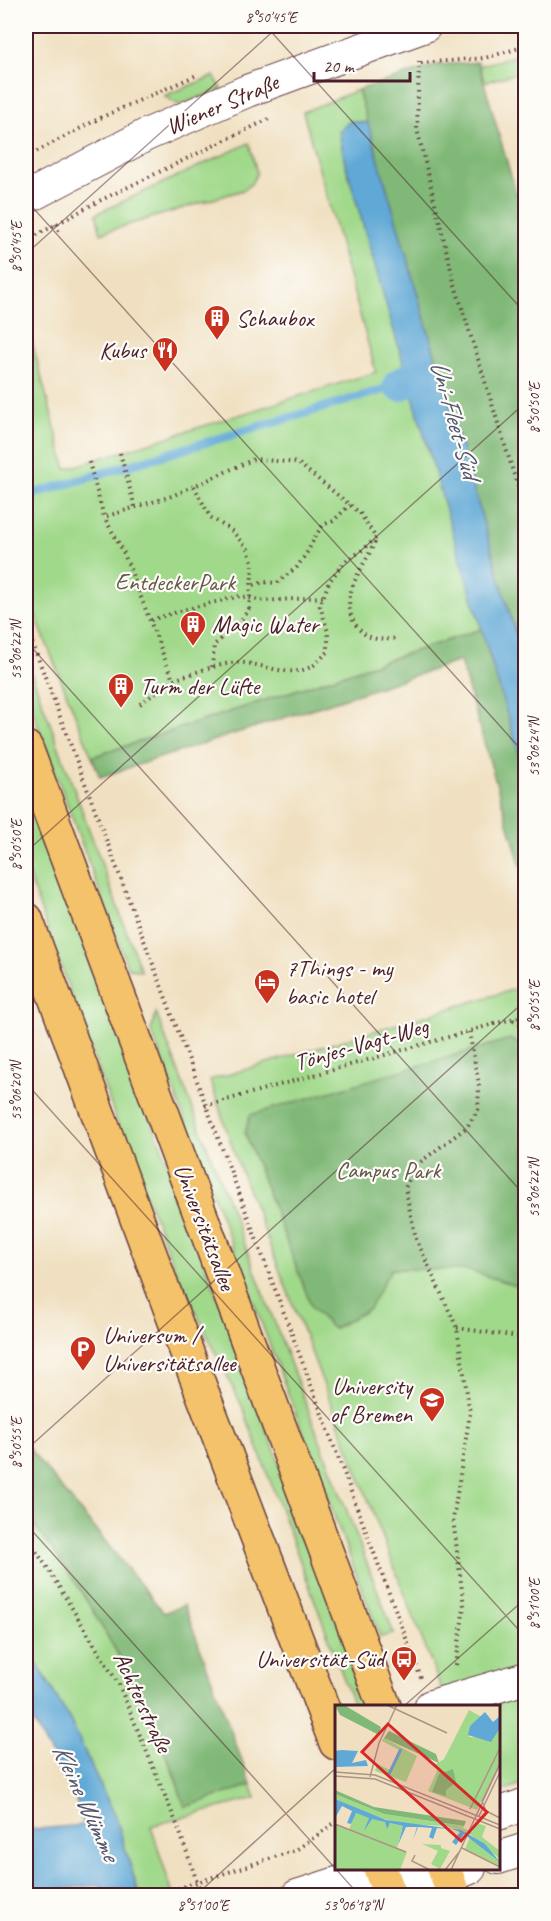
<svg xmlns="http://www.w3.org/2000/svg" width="551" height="1921" font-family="Caveat,sans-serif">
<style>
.green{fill:#a1d98b;stroke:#767c5b;stroke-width:1.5}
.forest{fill:#80b977;stroke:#656c51;stroke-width:1.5}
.water{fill:#60a9d7;stroke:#556481;stroke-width:1.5}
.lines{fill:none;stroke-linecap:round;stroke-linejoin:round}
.stream{stroke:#60a9d7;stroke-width:9}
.canal{stroke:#60a9d7;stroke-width:33}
.street-casing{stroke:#633c42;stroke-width:34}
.primary-casing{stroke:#633c42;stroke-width:36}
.path{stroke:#633c42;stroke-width:4;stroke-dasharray:1.5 4.5;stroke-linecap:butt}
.street{stroke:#fff;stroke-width:32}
.primary{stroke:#f3c26a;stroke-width:33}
.path-bridge{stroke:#633c42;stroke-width:4;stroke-dasharray:1.5 4.5;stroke-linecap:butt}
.ticks{fill:none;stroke:#4a1f2b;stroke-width:1.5;stroke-opacity:0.45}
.labels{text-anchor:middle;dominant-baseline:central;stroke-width:4.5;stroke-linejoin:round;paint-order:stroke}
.street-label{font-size:24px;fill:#4a1f2b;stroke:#fdfcf7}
.poi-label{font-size:24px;fill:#4a1f2b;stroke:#fdfcf7;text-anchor:start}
.park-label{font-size:24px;fill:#645748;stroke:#fdfcf7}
.water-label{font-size:26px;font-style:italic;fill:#535670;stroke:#fdfcf7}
.inset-river{fill:none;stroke:#60a9d7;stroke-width:3}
.inset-road{fill:none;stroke:#ae9385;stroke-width:1.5}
.view{fill:#d62828;fill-opacity:0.15;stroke:#d62828;stroke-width:3}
.inset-edge{fill:none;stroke:#4a1f2b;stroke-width:3}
.neatline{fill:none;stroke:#4a1f2b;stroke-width:2}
.ticks-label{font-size:15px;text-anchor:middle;fill:#4a1f2b}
</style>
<rect width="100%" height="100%" fill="#fdfcf7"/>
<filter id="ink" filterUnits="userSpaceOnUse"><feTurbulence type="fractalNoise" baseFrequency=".0167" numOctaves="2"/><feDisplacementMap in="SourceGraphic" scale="12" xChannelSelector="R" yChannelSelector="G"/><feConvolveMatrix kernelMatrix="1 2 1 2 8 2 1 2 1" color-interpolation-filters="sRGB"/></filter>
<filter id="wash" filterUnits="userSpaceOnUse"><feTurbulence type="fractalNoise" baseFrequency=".008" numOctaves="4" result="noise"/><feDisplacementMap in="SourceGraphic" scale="24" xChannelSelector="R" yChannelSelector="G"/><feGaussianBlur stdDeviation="1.35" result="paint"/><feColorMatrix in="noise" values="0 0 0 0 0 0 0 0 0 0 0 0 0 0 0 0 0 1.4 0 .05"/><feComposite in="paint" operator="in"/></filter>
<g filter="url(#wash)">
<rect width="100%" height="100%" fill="#f0e0c1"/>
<path class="green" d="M525 53V71L485 82 479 66Z
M214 76 222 89 179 105 164 96Z
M358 90 368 123 350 121 344 159 482 629 92 757 26 592V320L66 469 376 372 303 112Z
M249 143 257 173 251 184 243 190 101 233 96 214Z
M26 658 141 971 128 968 26 693Z
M26 784 370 1706H354L243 1408 175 1269 120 1130 26 869Z
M525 986V1783L499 1792 498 1706H448L235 1155 210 1080Z
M156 1013 394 1634 380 1637 151 1030Z
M26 1513C43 1538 63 1562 79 1588 122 1657 159 1729 185 1806L251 1785 256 1798 151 1826 173 1895H139L117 1821 70 1720 26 1645Z"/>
<path class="forest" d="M478 62 525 224V666L358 90 437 65Z
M482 629 525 774V880L460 661 100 777 92 757Z
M510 1039 525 1048V1289L469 1270 391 1269 369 1309 333 1329 312 1308 245 1133 250 1115Z
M26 1445 164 1613 184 1605 251 1785 185 1807 172 1768 128 1671 78 1586 26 1513Z"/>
<path class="water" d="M350 121 368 123 525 666V774L445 507 344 159 339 131Z
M26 1645 70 1720 117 1821 139 1895H102V1885L26 1893V1830L84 1825 76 1800 26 1708Z"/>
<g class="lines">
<path class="stream" d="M26 496 399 385"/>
<path class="canal" d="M399 385 419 374"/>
</g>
</g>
<g filter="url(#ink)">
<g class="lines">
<g class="street-casing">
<path id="street" d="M26 198 146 135 247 91 425 26
M431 1706 526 1678
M498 1814 526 1804
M498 1858 526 1849
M381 1871 448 1877 470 1868
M297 1896 384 1868"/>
</g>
<g class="primary-casing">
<path id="primary" d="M26 748 384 1706
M26 919 173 1316 336 1743
M380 1868 390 1896
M444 1868 454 1896"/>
</g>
<path class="path" d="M419 61 417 129 454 282 526 513
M421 63 485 58 526 46
M26 157 102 117 199 74
M56 224 59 233
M26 241 97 202 269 119
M120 453 135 507
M89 462 104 517 172 496 254 459 298 463 360 513 376 538 360 552 345 561 329 582 320 606 328 632V652C323 656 319 661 314 665 288 682 258 659 231 663 211 666 192 674 173 680L123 551 104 517
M194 486 210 517 232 531 248 549 253 565 251 586 264 582 277 583 297 567 308 551 316 535 323 525 333 521 350 505
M375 542C363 569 335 599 358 628 368 640 382 641 396 638
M151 620 183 610 240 596 265 601 323 597
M26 626 421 1678
M212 667 214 645 239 623 249 609
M140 704 173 680
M513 1020 526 1026
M205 1106 526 1015
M457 1328 526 1338
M26 1537 45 1564 119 1685 178 1827 202 1896
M456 1665 464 1606 453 1519 470 1413 457 1328 416 1239 405 1188 415 1166 467 1127 478 1110 479 1084 469 1032
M155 1896 296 1850 336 1822"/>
<use href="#street" class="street"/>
<use href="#primary" class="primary"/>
<path class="path-bridge" d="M249 609 251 586"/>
</g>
</g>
<path class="ticks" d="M266 26 526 314M26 200 526 755M26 254 279 26M26 641 526 1197M26 852 526 402M26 1083 526 1638M26 1450 526 1000M26 1524 360 1896M404 1706 526 1598M195 1896 336 1768"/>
<defs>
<g id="building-pin" transform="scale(1.35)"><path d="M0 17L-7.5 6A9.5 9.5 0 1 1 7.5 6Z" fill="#c8321e" stroke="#fdfcf7"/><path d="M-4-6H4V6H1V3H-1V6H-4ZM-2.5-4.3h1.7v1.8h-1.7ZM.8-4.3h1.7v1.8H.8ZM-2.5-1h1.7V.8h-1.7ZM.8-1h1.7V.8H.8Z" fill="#fff"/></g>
<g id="restaurant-pin" transform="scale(1.35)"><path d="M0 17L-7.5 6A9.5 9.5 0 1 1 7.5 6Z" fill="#c8321e" stroke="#fdfcf7"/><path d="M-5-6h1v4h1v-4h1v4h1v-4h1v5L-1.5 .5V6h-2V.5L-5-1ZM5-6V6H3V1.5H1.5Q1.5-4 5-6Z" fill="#fff"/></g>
<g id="hotel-pin" transform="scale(1.35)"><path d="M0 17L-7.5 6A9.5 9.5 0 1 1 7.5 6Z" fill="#c8321e" stroke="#fdfcf7"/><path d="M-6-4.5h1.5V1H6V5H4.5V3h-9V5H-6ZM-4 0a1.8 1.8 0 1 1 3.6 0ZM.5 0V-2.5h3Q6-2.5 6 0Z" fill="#fff"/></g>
<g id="parking-pin" transform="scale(1.35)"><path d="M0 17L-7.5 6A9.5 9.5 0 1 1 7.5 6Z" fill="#c8321e" stroke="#fdfcf7"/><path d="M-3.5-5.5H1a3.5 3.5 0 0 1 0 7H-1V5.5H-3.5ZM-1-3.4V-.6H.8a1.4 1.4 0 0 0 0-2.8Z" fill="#fff"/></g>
<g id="university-pin" transform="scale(1.35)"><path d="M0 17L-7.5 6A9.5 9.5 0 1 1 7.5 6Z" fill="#c8321e" stroke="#fdfcf7"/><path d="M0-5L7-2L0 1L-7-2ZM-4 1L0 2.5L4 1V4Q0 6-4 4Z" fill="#fff"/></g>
<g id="bus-pin" transform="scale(1.35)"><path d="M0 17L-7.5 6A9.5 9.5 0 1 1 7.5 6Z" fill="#c8321e" stroke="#fdfcf7"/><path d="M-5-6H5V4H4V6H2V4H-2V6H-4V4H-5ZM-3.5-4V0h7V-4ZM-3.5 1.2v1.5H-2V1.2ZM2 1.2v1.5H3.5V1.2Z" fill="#fff"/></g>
</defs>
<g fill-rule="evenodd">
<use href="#building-pin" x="217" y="318"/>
<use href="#restaurant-pin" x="165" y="350"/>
<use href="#building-pin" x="193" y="624"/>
<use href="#building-pin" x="121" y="686"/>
<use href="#hotel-pin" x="267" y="982"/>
<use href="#parking-pin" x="83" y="1349"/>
<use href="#university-pin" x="432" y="1400"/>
<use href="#bus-pin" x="404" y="1659"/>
</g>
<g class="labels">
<g class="street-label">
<text transform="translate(222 104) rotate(-23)">Wiener Straße</text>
<text transform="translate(361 1044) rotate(-16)">Tönjes-Vagt-Weg</text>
<text transform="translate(205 1227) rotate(69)">Universitätsallee</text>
<text transform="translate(143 1702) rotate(65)">Achterstraße</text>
</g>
<g class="poi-label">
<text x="236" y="318">Schaubox</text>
<text x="146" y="350" text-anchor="end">Kubus</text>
<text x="212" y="624">Magic Water</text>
<text x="140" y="686">Turm der Lüfte</text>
<text x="286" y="968">7Things - my<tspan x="286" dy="28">basic hotel</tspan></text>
<text x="103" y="1335">Universum /<tspan x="103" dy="28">Universitätsallee</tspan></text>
<text x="412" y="1386" text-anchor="end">University<tspan x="412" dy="28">of Bremen</tspan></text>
<text x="384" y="1659" text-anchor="end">Universität-Süd</text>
</g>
<g class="park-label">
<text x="175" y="582">EntdeckerPark</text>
<text x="388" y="1170">Campus Park</text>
</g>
<g class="water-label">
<text transform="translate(455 419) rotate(74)">Uni-Fleet-Süd</text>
<text transform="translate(86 1802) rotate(65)">Kleine Wümme</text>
</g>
</g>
<g transform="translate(335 1705)">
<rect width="165" height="165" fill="#f0e0c1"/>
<path d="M134 5 147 12 135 21 134 32 154 33V36L165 23V56L142 105 93 86 103 64 98 61 109 54ZM49 33 82 51 71 77 40 66 42 59 55 65 64 45 47 36ZM0 89 49 109 128 121 131 116 128 123 137 127 142 118 151 121 147 132 165 146V154L136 130 111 121 71 119 35 111 0 94ZM20 108 51 117 52 123 55 118 68 121 62 143 72 147 65 165H0V119L14 125ZM135 132 165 157V161L130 144ZM87 139 106 140V143L115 146 105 164 96 159 103 146Z" fill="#a1d98b"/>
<path d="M0 0H9L46 22 44 30 5 10ZM54 26 101 49 104 58 49 33ZM118 64 121 77 111 85V91L97 87 104 69ZM0 85 39 102 131 116 129 121 49 109 0 89Z" fill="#80b977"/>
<path d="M150 7 158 17 165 11V23L156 37 133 30 135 21ZM6 45 23 46 17 58 31 55 33 61 0 62V46ZM0 94 51 115 126 125 150 139 165 157 129 129 121 140 117 137 125 127 117 124 102 123 98 134 94 132 97 123 83 122 78 135 82 122H71L63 140 68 121 55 118 52 124 50 117 37 114 29 126 34 113 21 108 16 119 12 118 17 106 7 101 0 113Z" fill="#60a9d7"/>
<path class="inset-river" d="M54 69 66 44"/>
<path class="inset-road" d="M52 0 112 28M165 58 147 96 151 106 165 113M0 67 40 70 165 120M0 71 40 74 165 124M35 72 44 38 62 0M135 104 165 43M144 111 165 67M0 119 71 147M127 143 165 162M80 150 77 156 95 165M110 165 125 146M116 165 165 59"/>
<path class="view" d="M53 19 152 107 126 136 27 47Z"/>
<rect width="165" height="165" class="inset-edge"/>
</g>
<rect width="551" height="1921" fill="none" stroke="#fdfcf7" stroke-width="66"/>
<path d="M314 72v9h96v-9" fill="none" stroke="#4a1f2b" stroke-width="3"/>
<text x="323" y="72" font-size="18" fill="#4a1f2b" stroke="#fdfcf7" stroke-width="4.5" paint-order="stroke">20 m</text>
<rect x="33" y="33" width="485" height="1855" class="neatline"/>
<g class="ticks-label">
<text x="271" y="22">8°50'45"E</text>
<text transform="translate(16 247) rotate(-90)" y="5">8°50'45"E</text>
<text transform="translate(534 408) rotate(-90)" y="5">8°50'50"E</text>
<text transform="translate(16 650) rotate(-90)" y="5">53°06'22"N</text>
<text transform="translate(534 747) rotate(-90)" y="5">53°06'24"N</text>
<text transform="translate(16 845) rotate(-90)" y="5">8°50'50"E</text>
<text transform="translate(534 1006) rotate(-90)" y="5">8°50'55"E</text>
<text transform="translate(16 1091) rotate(-90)" y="5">53°06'20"N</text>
<text transform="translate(534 1188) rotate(-90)" y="5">53°06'22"N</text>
<text transform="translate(16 1443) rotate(-90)" y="5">8°50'55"E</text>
<text transform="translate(534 1604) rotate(-90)" y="5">8°51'00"E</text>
<text x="203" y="1910">8°51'00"E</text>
<text x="353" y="1910">53°06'18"N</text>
</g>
</svg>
